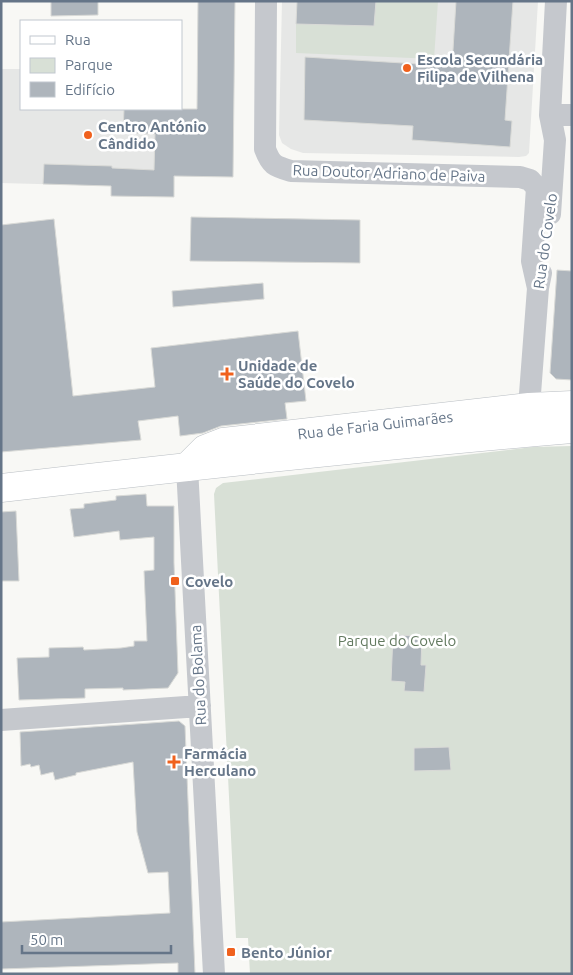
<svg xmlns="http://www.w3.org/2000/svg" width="573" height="975" font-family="Ubuntu,sans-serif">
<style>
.built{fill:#e6e7e6}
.green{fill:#d8e0d6}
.building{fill:#aeb5bc;stroke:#d9dad7}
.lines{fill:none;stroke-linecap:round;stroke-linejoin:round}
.secondary-casing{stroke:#b9bec3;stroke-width:29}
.street{stroke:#c5c8cd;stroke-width:22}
.secondary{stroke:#fff;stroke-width:28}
.poi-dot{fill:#f0611d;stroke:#fff;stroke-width:2}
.labels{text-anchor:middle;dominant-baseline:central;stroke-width:5;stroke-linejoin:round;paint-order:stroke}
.poi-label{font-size:15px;font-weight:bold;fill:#657588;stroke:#fff;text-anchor:start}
.street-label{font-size:15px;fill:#657588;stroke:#fff}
.park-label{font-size:15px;fill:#637a60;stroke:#fff}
</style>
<rect width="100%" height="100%" fill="#f8f8f5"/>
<path class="built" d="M282 1H538L529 153 526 156 519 157 303 153 291 149 282 143 279 135Z
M1 69H21V109H176L174 197 111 196V186L1 183Z"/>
<path class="green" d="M376 1H438L434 59 296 53V24L374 26Z
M572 446V974H250L248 938H236L214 494 216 488 223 483 533 447Z"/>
<path class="building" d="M51 1H98V15L51 16Z
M198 1H235L233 177 174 176V197L111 196V186L43 184 44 164 112 166V168L154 170 155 134 123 133 124 109H197Z
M297 1H376L374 26 296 24Z
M456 1H513L505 120 512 121 510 147 412 140 413 126 304 120 305 57 452 66Z
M191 217 360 220V263L190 261Z
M54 219 73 396 155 387 151 348 298 331 306 401 285 403 287 419 221 426 203 433 180 436 178 416 138 421 141 440 1 452V225Z
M557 270 572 271V380L556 379 550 373Z
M263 283 264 299 173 307 172 291Z
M146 494 147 506H174V563L178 673 168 688 123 690V688L85 689V698L19 700 17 658 49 657V648L83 647 84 650 121 648 134 646V641H147L144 571 154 570V537L120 540 119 531 74 537 70 509 84 508V504L116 500V496Z
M16 511 19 581H1V512Z
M393 635 422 636 421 665H426L424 692 404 691 405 682 391 681Z
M179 721 185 726 195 974H178V963L1 969V922L170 913 168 872 148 873 137 832 133 762 76 773V775L55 780 53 772 41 775 39 765 31 767 30 764 21 766 20 732Z
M449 747 451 770 414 771V748Z"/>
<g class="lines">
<g class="secondary-casing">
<g id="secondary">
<path id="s1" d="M187 467 205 449 223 442 529 407 572 405"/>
<path d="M1 488C191 466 381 445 572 429"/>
</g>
</g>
<path class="street" d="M266 1 265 149C271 165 274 166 291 171L520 177 530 180 537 188 532 261 538 288
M550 115H572
M550 214 555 140 550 115 556 1
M519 419 526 412 529 407 538 288 541 273
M187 467 214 974
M1 720 200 706"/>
<use href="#secondary" class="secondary"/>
</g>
<g class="poi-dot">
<circle cx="407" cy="68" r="5"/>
<circle cx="88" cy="135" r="5"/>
<path d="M224.5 366.5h5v5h5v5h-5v5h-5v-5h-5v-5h5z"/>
<rect x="170" y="576" width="10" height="10" rx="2.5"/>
<path d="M171.5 754.5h5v5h5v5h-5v5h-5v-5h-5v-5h5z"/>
<rect x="226" y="947" width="10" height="10" rx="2.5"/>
</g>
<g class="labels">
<g class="poi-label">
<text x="417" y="59">Escola Secundária<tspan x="417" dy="17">Filipa de Vilhena</tspan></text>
<text x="98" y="126">Centro António<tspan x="98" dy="17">Cândido</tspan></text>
<text x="238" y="365">Unidade de<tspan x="238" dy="17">Saúde do Covelo</tspan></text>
<text x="185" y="581">Covelo</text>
<text x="184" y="753">Farmácia<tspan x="184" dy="17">Herculano</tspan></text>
<text x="241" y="952">Bento Júnior</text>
</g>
<g class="street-label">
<text transform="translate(389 173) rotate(2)">Rua Doutor Adriano de Paiva</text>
<text transform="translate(545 241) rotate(-82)">Rua do Covelo</text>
<text stroke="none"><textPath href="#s1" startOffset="198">Rua de Faria Guimarães</textPath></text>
<text transform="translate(198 675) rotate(-93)">Rua do Bolama</text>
</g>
<g class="park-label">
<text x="397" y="640">Parque do Covelo</text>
</g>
</g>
<rect width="573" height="975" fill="none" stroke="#657588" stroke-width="5"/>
<rect x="20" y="20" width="162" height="90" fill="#ffffff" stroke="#c1c8cf"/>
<rect x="30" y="36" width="25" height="8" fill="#ffffff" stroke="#c1c8cf"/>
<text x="65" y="45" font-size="15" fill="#657588">Rua</text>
<rect x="30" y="58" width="25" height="15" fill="#d8e0d6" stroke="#c1c8cf"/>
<text x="65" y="70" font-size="15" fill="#657588">Parque</text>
<rect x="30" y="82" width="25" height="15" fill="#aeb5bc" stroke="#c1c8cf"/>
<text x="65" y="95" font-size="15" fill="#657588">Edifício</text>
<path d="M22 945v8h149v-8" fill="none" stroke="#657588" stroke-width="2.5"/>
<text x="30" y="945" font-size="15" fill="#657588" stroke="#ffffff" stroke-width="4" paint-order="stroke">50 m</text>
</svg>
